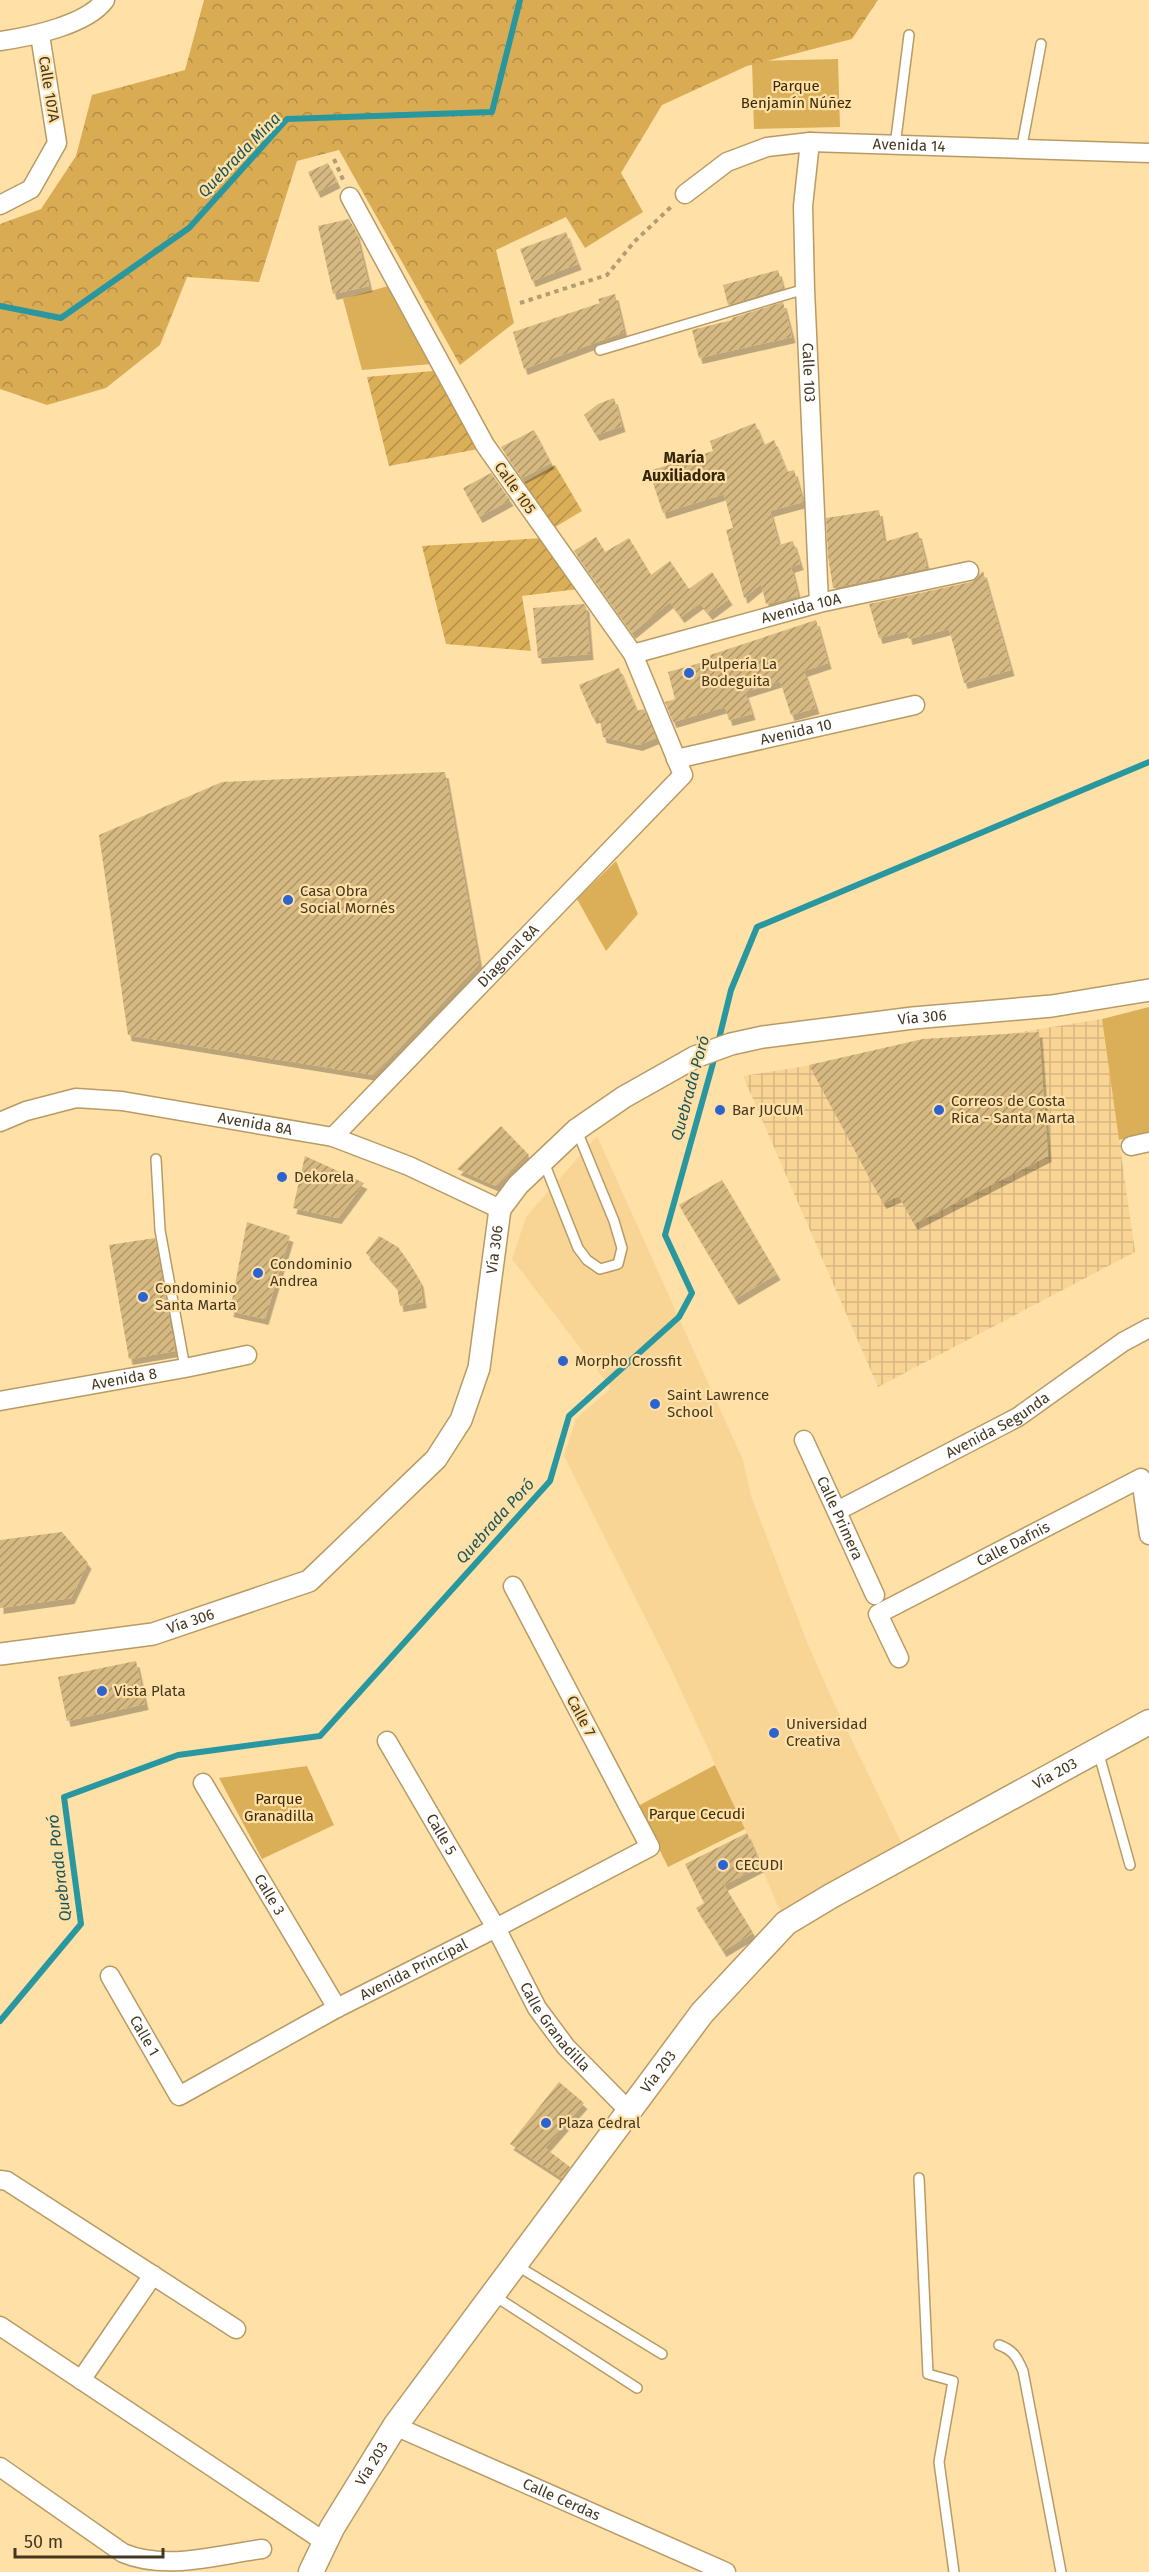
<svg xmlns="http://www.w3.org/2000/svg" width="1149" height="2572" font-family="'Fira Sans',sans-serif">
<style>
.built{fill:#f8d595}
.industrial{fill:url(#industrial-grid)}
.green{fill:#dbaf57}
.forest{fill:url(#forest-crowns)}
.garden{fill:url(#garden-furrows)}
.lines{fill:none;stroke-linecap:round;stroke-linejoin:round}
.stream{stroke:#29979f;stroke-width:6}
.building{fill:url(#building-hatch);filter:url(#shadow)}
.service-casing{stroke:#b89b64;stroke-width:12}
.minor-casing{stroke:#b89b64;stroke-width:21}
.tertiary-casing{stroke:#b89b64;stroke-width:24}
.secondary-casing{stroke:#b89b64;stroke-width:27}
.path{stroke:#b39c71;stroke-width:4;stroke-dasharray:4.5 4.5;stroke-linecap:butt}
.service{stroke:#fff;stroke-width:9}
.minor{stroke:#fff;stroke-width:18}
.tertiary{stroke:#fff;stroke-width:21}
.secondary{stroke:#fff;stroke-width:24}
.poi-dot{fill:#2d62d1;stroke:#ffe0a7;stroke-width:2}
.labels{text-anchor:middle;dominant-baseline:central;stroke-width:4.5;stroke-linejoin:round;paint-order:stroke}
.park-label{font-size:15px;fill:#3b2901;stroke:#ffe0a7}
.street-label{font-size:15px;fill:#433720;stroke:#ffe0a7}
.poi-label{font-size:15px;fill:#433720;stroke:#ffe0a7;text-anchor:start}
.water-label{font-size:16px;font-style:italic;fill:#1a555a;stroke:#ffe0a7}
.neighbourhood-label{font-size:16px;font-weight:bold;fill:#35270a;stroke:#ffe0a7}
</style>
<defs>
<pattern id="industrial-grid" width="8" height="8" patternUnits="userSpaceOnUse" patternTransform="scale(1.5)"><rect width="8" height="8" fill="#f8d595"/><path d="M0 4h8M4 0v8" fill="none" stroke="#d6b780"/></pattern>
<pattern id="forest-crowns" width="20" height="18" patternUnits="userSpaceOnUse" patternTransform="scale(1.5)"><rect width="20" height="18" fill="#d9ac53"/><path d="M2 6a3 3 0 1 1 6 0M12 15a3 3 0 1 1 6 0" fill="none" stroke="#b28d44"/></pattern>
<pattern id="garden-furrows" width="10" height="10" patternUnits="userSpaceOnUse" patternTransform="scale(1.5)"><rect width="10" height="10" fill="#dbaf57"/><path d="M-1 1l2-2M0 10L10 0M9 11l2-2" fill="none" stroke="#b38f48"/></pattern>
<pattern id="building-hatch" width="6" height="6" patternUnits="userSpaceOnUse" patternTransform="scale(1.5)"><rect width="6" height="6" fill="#d6b881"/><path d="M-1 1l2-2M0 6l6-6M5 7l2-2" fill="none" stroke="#af9669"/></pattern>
<filter id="shadow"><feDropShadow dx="3.5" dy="6" stdDeviation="0" flood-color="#0004"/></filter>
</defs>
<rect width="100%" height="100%" fill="#ffe0a7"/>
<path class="built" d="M597 1136 743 1460 751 1496 807 1642 833 1701 903 1846 781 1913 745 1829 673 1673 564 1456 576 1419 611 1388 512 1259 526 1217Z"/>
<path class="industrial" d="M1102 1019 1135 1252 878 1387 743 1076Z"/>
<path class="green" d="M838 59 840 127 754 129 752 61Z
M388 286 432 364 362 370 343 299Z
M616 861 638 914 606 951 577 899Z
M1149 1007V1132L1119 1140 1102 1019Z
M715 1765 745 1829 668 1867 638 1806Z
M307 1766 334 1825 262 1859 219 1778Z"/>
<path class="forest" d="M204 0H878L852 39 747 66 662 105 621 173 643 212 585 248 566 217 496 250 514 323 460 365 339 150 297 161 259 282 187 277 160 345 106 388 47 405 0 389V224L41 209 76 156 92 95 185 70Z"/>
<path class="garden" d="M433 371 478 449 389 466 367 377Z
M555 465 582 511 550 530 523 483Z
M543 538 578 589 522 596 531 651 446 644 422 546Z"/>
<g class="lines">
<path class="stream" d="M0 306 61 318 189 228 287 119 492 112 520 0
M718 1043 731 990 757 927 1149 762
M0 2021 81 1924 64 1797 178 1755 320 1736 550 1481 569 1416 679 1317 692 1293 665 1235 715 1056"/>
</g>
<path class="building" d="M328 163 337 182 317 192 308 172Z
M349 219 356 232 369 286 333 294 318 226Z
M566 232 578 264 532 281 520 249Z
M778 270 783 288 728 305 723 285Z
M615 294 624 332 524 369 513 332 600 303 598 299Z
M783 302 792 337 699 358 692 330 732 320V318Z
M614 398 622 426 596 435 584 415 598 404Z
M755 423 764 445 774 440 787 472 794 470 803 502 770 511 779 545 793 541 800 564 791 567 798 596 766 604 761 584 744 598 726 530 733 528 724 494 663 513 649 471 713 451 710 441Z
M534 430 551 463 522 478 501 447Z
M491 473 510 500 479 517 463 488Z
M879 510 884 542 918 532 927 568 833 588 828 556 826 518Z
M596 537 605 552 629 538 651 575 670 561 689 589 712 572 729 599 709 614 700 603 681 617 670 602 632 633 574 551Z
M983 571 1011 670 964 683 949 629 909 639 907 631 879 638 869 604 971 582Z
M584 604 586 607 590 654 538 658 533 608Z
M816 620 828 663 804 671 816 708 791 715 780 681 745 692 752 714 729 720 725 707 673 722 665 702 675 699 668 672 711 660 710 655Z
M619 668 637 711 644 709 656 738 639 745 603 737 599 716 593 718 579 685Z
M445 772 479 964 374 1075 128 1035 99 835 222 782Z
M1039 1032 1048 1156 914 1224 899 1196 883 1203 809 1065 923 1039Z
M501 1126 529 1155 496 1186 457 1169Z
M305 1156 364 1183 338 1218 293 1208Z
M722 1180 777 1274 735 1299 679 1205Z
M247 1222 290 1236 265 1319 230 1311Z
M379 1236 398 1247 410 1264 420 1281 423 1302 400 1306 397 1287 366 1253Z
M155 1238 175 1351 129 1359 109 1245Z
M62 1532 88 1563 71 1598 0 1608V1540Z
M136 1661 145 1704 67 1721 58 1677Z
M747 1833 761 1866 724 1885 753 1933 723 1951 696 1908 704 1903 685 1864Z
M559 2082 584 2103 545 2148 570 2167 562 2178 510 2144Z"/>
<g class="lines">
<g class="service-casing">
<path id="service" d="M895 146 909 35
M1021 151 1041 44
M600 350 805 289
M156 1159 160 1230 185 1368
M543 1160 578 1248 587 1260 600 1269 618 1264 622 1248 614 1221 577 1131
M1098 1751 1130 1865
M919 2178 928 2374 953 2381 939 2462 954 2572
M516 2265 662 2354
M493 2295 637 2388
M999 2345C1013 2350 1017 2357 1023 2371L1061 2572"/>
</g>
<g class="minor-casing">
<g id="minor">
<path d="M0 41C29 37 87 25 105 0"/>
<path id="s1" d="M810 142 803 206 805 289 819 603"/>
<path id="s2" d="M685 194 727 162 767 147 810 142 1149 153"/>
<path d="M0 205 31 189 57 143 40 35"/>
<path id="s3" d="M633 654 819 603 969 571"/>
<path id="s4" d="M676 759 915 705"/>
<path id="s5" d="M0 1122 26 1111 76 1098 122 1101 333 1137 409 1166 500 1209"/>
<path id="s6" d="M333 1137 683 775 633 654 485 445 350 197"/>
<path d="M1131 1146 1149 1142"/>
<path id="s7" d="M0 1401 185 1368 247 1355"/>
<path id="s8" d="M804 1440 875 1595"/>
<path id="s9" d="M837 1511 1018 1417 1123 1342 1149 1328"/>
<path id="s10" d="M899 1658 878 1614 1141 1478 1149 1535"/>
<path id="s11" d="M387 1741 496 1928 537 2008 566 2047 630 2112"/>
<path id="s12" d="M203 1783 337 2008"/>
<path id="s13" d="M110 1976 179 2096 337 2008 496 1928 650 1847 513 1586"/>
<path d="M0 2180 7 2181 236 2329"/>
<path d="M0 2326 325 2542"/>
<path d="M81 2380 153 2275"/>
<path id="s14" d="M395 2426 726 2572"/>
<path d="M0 2467 123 2553C166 2571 217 2555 262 2549"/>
</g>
</g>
<g class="tertiary-casing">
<g id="tertiary">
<path id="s15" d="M0 1654 153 1634 309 1581 436 1459 461 1420 479 1368 500 1209 518 1185 576 1130 624 1097 695 1057 731 1044 763 1037 913 1018 1052 1006 1149 990"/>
</g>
</g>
<g class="secondary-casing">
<g id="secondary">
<path id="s16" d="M311 2572 332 2528 395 2426 702 2013 786 1923 831 1896 1149 1722"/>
</g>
</g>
<path class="path" d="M334 159 344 182
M520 303 607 275 634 242 673 205"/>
<use href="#service" class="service"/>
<use href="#minor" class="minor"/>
<use href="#tertiary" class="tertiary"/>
<use href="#secondary" class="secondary"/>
</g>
<g class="poi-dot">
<circle cx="689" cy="673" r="6"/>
<circle cx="288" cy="900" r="6"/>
<circle cx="720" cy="1110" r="6"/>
<circle cx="939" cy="1110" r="6"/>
<circle cx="282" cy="1177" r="6"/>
<circle cx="258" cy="1273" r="6"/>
<circle cx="143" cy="1297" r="6"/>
<circle cx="563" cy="1361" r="6"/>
<circle cx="655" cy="1404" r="6"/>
<circle cx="102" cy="1691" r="6"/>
<circle cx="774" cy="1733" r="6"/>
<circle cx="723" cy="1865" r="6"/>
<circle cx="546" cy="2123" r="6"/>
</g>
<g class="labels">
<g class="park-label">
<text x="796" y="86">Parque<tspan x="796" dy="17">Benjamín Núñez</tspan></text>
<text x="279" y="1799">Parque<tspan x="279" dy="17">Granadilla</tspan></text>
<text x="697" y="1814">Parque Cecudi</text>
</g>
<g class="street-label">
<text transform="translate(49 89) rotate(81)">Calle 107A</text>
<text stroke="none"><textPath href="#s2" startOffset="238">Avenida 14</textPath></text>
<text stroke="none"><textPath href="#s1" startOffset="231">Calle 103</textPath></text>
<text transform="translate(515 488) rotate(55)">Calle 105</text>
<text stroke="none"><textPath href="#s3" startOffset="174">Avenida 10A</textPath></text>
<text stroke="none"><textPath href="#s4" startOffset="123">Avenida 10</textPath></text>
<text stroke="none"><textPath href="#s6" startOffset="252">Diagonal 8A</textPath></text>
<text stroke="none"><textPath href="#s15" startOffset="1238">Vía 306</textPath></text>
<text stroke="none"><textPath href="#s5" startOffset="261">Avenida 8A</textPath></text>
<text stroke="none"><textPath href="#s15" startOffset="716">Vía 306</textPath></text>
<text stroke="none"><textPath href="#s7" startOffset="126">Avenida 8</textPath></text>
<text stroke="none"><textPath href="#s9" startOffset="182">Avenida Segunda</textPath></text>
<text stroke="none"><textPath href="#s8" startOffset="86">Calle Primera</textPath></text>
<text stroke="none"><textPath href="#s10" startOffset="201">Calle Dafnis</textPath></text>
<text stroke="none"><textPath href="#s15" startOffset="194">Vía 306</textPath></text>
<text transform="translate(581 1716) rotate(62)">Calle 7</text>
<text stroke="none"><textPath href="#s16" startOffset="1114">Vía 203</textPath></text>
<text stroke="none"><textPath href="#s11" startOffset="108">Calle 5</textPath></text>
<text stroke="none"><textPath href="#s12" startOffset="130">Calle 3</textPath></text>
<text stroke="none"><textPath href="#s13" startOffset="405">Avenida Principal</textPath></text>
<text stroke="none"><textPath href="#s11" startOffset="332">Calle Granadilla</textPath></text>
<text stroke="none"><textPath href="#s13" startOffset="69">Calle 1</textPath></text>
<text stroke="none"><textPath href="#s16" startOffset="610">Vía 203</textPath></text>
<text stroke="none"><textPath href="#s16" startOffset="124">Vía 203</textPath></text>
<text stroke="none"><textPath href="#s14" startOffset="182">Calle Cerdas</textPath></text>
</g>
<g class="poi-label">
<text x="701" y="664">Pulpería La<tspan x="701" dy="17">Bodeguita</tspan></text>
<text x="300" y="891">Casa Obra<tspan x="300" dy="17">Social Mornés</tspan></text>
<text x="951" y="1101">Correos de Costa<tspan x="951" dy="17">Rica - Santa Marta</tspan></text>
<text x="732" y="1110">Bar JUCUM</text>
<text x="294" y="1177">Dekorela</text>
<text x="270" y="1264">Condominio<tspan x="270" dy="17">Andrea</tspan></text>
<text x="155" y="1288">Condominio<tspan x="155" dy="17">Santa Marta</tspan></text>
<text x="575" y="1361">Morpho Crossfit</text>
<text x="667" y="1395">Saint Lawrence<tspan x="667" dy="17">School</tspan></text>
<text x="114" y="1691">Vista Plata</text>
<text x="786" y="1724">Universidad<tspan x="786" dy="17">Creativa</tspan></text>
<text x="735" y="1865">CECUDI</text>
<text x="558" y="2123">Plaza Cedral</text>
</g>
<g class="water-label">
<text transform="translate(239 155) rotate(-46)">Quebrada Mina</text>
<text transform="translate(690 1088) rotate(-75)">Quebrada Poró</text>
<text transform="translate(495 1521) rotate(-48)">Quebrada Poró</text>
<text transform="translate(59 1868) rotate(-97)">Quebrada Poró</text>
</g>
<g class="neighbourhood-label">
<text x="684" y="457">María<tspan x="684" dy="18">Auxiliadora</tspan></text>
</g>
</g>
<path d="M15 2548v9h148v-9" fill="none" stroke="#433720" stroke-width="3"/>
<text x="24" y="2548" font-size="18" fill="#433720" stroke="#ffe0a7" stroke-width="4.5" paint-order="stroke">50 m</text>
</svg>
